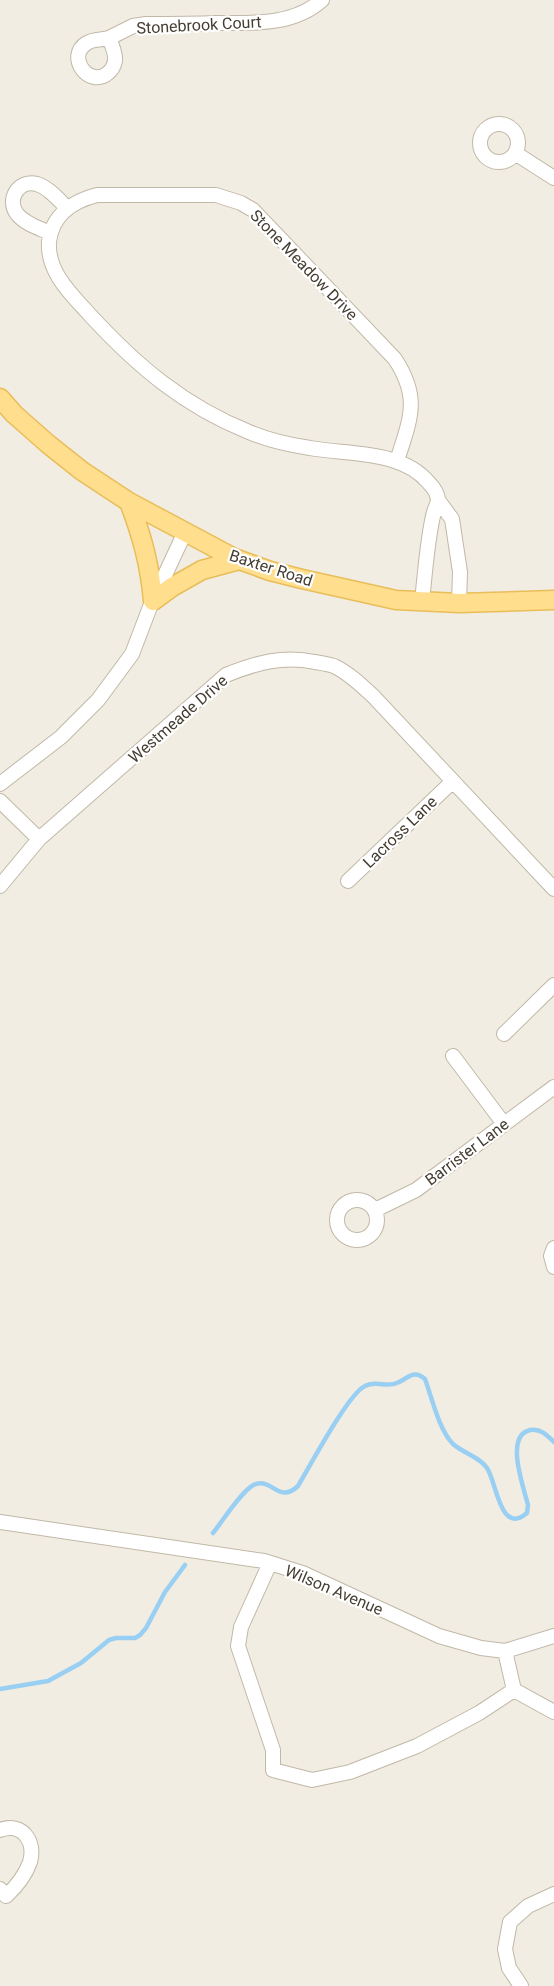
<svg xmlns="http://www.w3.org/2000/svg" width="554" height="1986" font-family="Roboto,sans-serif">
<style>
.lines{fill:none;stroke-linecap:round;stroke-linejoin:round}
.stream{stroke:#99cff3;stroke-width:4.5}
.minor-casing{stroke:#c1b8a7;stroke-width:16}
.major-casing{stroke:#e9bd59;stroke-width:21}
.minor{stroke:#fff;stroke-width:14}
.major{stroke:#ffde8e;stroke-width:18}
.labels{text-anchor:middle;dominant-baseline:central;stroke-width:4.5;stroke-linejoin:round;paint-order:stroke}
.street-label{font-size:16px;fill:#443d32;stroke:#fff}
</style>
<rect width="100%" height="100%" fill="#f2ede2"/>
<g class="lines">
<path class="stream" d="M213 1533C222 1522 244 1487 256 1484 273 1479 279 1504 298 1486 310 1466 348 1394 365 1386 376 1380 387 1388 397 1383 409 1378 413 1369 425 1379 432 1398 439 1430 453 1444 463 1453 480 1457 487 1468 497 1483 500 1536 527 1513L528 1505C524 1488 504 1436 530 1430 540 1428 547 1435 554 1442
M0 1689 48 1681 81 1663 109 1640 116 1638H135L140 1635 146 1628 165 1592 185 1565"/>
<g class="minor-casing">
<path id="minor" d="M109 38 133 26 146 24C169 24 192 24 216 23 252 23 293 26 322 0
M109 38C112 45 116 54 115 61 114 66 112 70 108 73 89 89 65 56 87 43 93 39 102 40 109 38Z
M480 143a19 19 0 1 1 38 0a19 19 0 1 1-38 0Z
M515 153 554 178
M50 233C39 228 25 224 17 214 6 199 19 179 37 184 49 188 58 199 67 208
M397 461C410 419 421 399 395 359L253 210 241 203 216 195H97C73 201 52 215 49 242 47 272 71 294 90 315 137 366 184 406 249 432 268 440 290 445 310 448 349 455 402 450 429 483 433 487 437 493 438 499 438 504 434 510 433 516 427 543 425 574 422 601
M438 500 452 519 460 572 459 603
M0 784 61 737 98 700 132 654 150 607 185 532
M0 801 39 839 226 675C256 663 283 655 315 662 321 663 328 664 334 666 349 673 362 686 374 697L554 889
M348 881 452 782
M0 886 39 839
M504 1034 554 985
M453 1056 504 1124
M337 1220a20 20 0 1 1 40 0a20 20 0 1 1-40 0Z
M375 1210 416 1190 554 1087
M554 1248 551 1256 554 1267
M0 1522 264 1561 305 1574 439 1636 481 1648 505 1651 554 1636
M270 1563 241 1627 238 1646 273 1750V1770L312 1780 350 1772 417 1746 479 1713 514 1690
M505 1651 514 1690 554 1712
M0 1830C22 1822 36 1841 30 1862 25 1876 16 1887 6 1896L0 1889
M521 1986 509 1968 505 1949 510 1922 528 1906 554 1894"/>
</g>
<g class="major-casing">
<path id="major" d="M0 398 14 414 48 444 82 471 129 502 234 558 270 571 302 579 396 600 459 603 554 600
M129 502C142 536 150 565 153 601
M153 601 172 587 202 570 239 560"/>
</g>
<use href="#minor" class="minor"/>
<use href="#major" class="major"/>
</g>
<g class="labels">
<g class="street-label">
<text transform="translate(199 25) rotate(-3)">Stonebrook Court</text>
<text transform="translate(304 265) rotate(46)">Stone Meadow Drive</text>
<text transform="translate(271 568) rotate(18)">Baxter Road</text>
<text transform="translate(178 719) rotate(-41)">Westmeade Drive</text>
<text transform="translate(400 832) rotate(-44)">Lacross Lane</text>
<text transform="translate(467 1152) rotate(-37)">Barrister Lane</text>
<text transform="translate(334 1590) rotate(23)">Wilson Avenue</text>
</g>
</g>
</svg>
